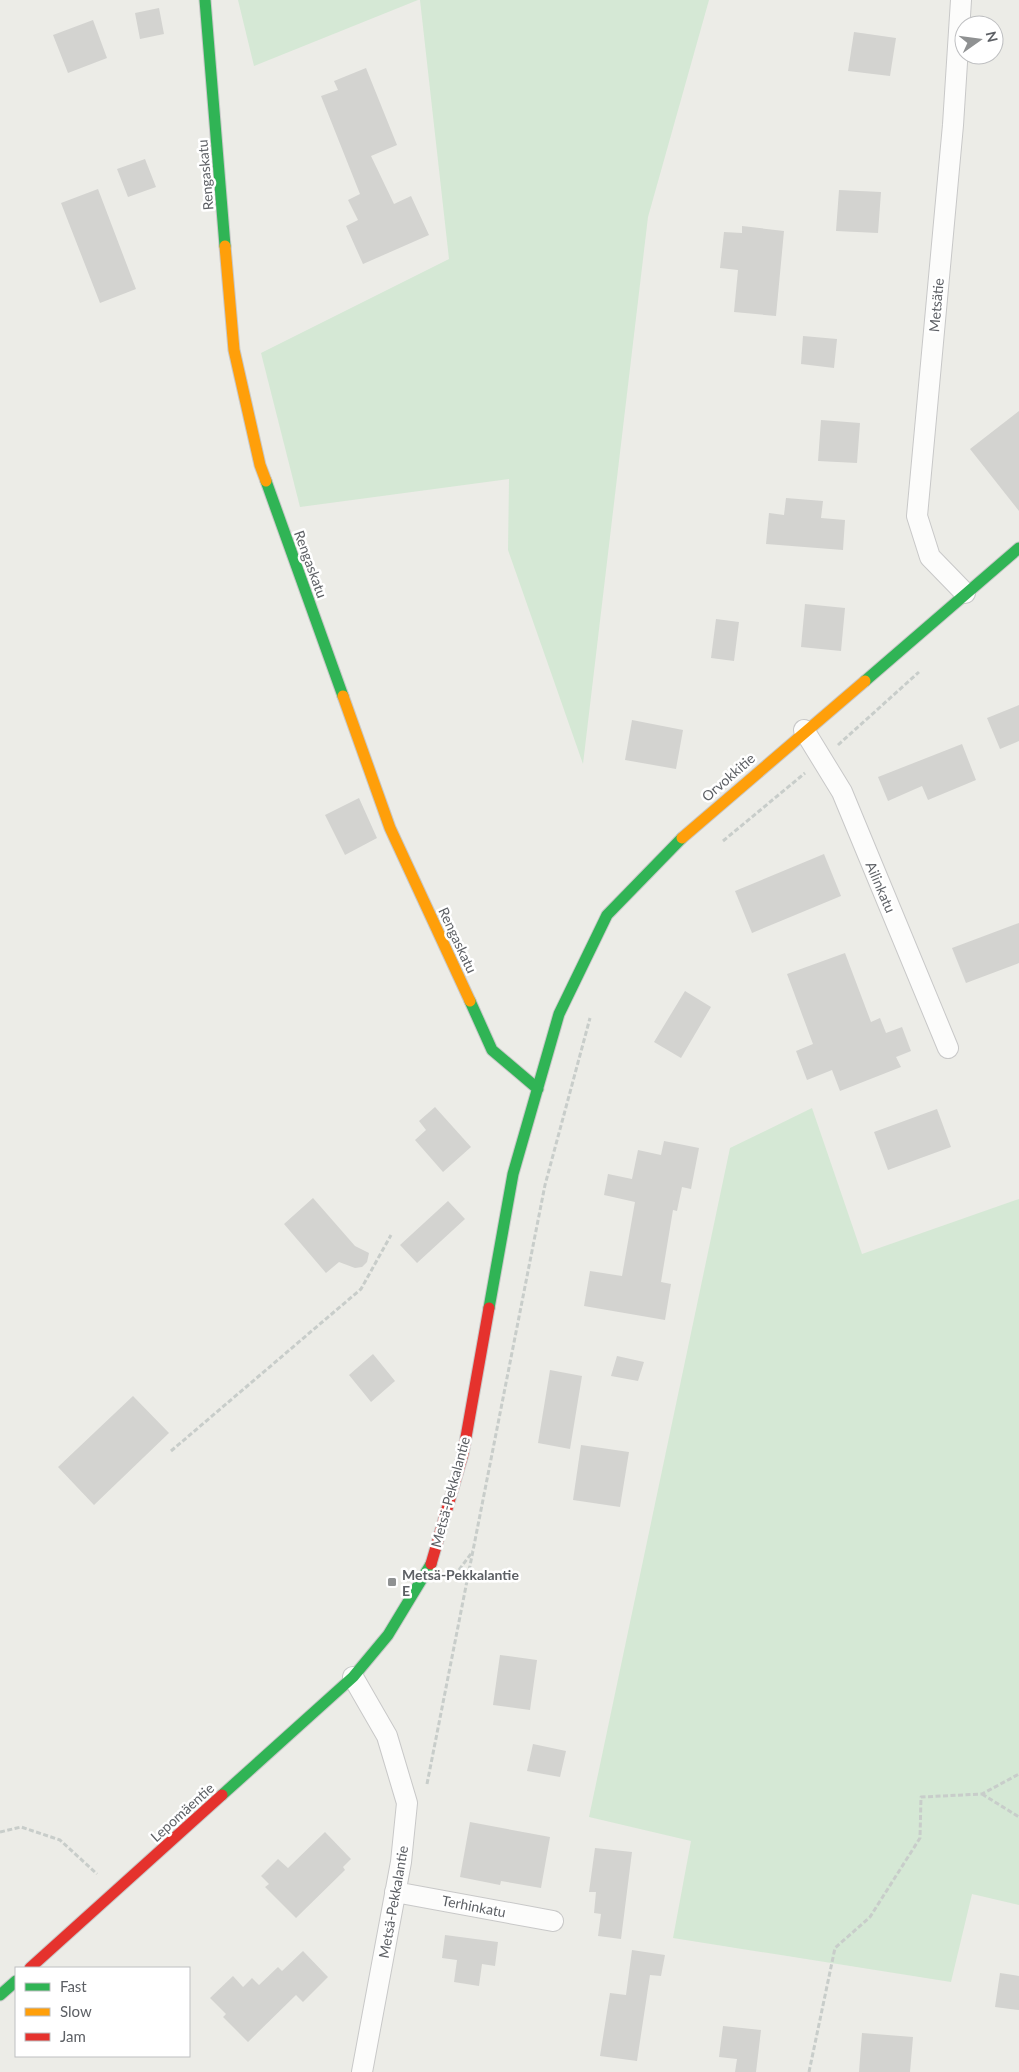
<svg xmlns="http://www.w3.org/2000/svg" width="1019" height="2072" font-family="Lato,sans-serif">
<style>
.green{fill:#d5e8d5}
.building{fill:#d3d3d0}
.lines{fill:none;stroke-linecap:round;stroke-linejoin:round}
.street-casing{stroke:#c8c8c8;stroke-width:22}
.fast-casing{stroke:#c8c8c8;stroke-width:13}
.slow-casing{stroke:#c8c8c8;stroke-width:13}
.jam-casing{stroke:#c8c8c8;stroke-width:13}
.path{stroke:#c8cdca;stroke-width:3;stroke-dasharray:5 2.5;stroke-linecap:butt}
.street{stroke:#fcfcfb;stroke-width:20}
.fast{stroke:#30b455;stroke-width:11}
.slow{stroke:#ff9f0a;stroke-width:11}
.jam{stroke:#e5322d;stroke-width:11}
.poi-dot{fill:#8f9192;stroke:#fff;stroke-width:2}
.labels{text-anchor:middle;dominant-baseline:central;stroke-width:5;stroke-linejoin:round;paint-order:stroke}
.street-label{font-size:14px;fill:#5d6065;stroke:#fff}
.poi-label{font-size:14px;font-weight:bold;fill:#5d6065;stroke:#fff;text-anchor:start}
</style>
<rect width="100%" height="100%" fill="#ecece7"/>
<path class="green" d="M238 0H418L254 66Z
M420 0H709L648 217 583 764 508 550 509 479 300 507 261 353 449 259Z
M812 1108 862 1254 1019 1199V1905L972 1894 951 1982 673 1938 691 1841 589 1817 730 1148Z"/>
<path class="building" d="M159 8 164 34 140 39 135 13Z
M93 20 107 58 68 73 53 35Z
M854 32 896 38 890 76 848 71Z
M366 68 397 145 371 156 394 204 411 196 429 235 363 264 346 226 358 220 348 200 360 194 321 96 338 90 334 81Z
M145 159 156 187 128 197 117 169Z
M98 189 136 289 100 303 61 203Z
M839 190 881 192 878 233 836 231Z
M742 226 784 231 776 316 734 312 738 270 720 268 724 232 742 233Z
M803 336 837 339 834 368 801 364Z
M1019 411V511L970 449Z
M821 420 860 423 857 463 818 461Z
M786 498 823 501 821 518 845 520 843 550 766 544 769 513 784 515Z
M805 604 845 608 841 651 801 647Z
M716 619 739 622 734 661 711 658Z
M1019 705V741L1000 749 987 718Z
M632 720 683 730 676 769 625 760Z
M962 744 976 780 928 800 922 786 888 801 878 777Z
M359 798 377 838 345 855 325 815Z
M824 854 841 896 752 933 735 891Z
M1019 923V963L966 983 952 948Z
M845 953 871 1022 880 1018 886 1033 902 1027 911 1051 896 1057 901 1067 840 1091 832 1070 807 1080 796 1051 813 1044 787 974Z
M685 991 711 1007 681 1058 654 1042Z
M435 1107 471 1147 443 1172 415 1140 426 1130 419 1121Z
M937 1109 951 1147 888 1170 874 1132Z
M664 1141 699 1148 691 1189 682 1187 677 1211 673 1210 661 1282 671 1284 665 1320 584 1306 590 1271 622 1276 635 1202 604 1195 608 1174 632 1179 638 1150 661 1155Z
M313 1198 355 1246 369 1253 367 1262 362 1267 355 1268 339 1262 326 1273 284 1224Z
M448 1201 465 1219 417 1263 400 1245Z
M373 1354 395 1381 371 1402 349 1375Z
M617 1356 644 1362 638 1381 611 1376Z
M550 1370 582 1376 570 1449 538 1443Z
M133 1396 169 1433 94 1505 58 1467Z
M581 1445 629 1452 620 1507 573 1500Z
M500 1655 537 1660 530 1710 493 1705Z
M533 1744 566 1751 560 1777 527 1771Z
M470 1822 550 1837 541 1888 501 1881 500 1885 460 1877Z
M325 1832 351 1859 343 1867 345 1870 296 1918 265 1887 269 1884 261 1876 278 1859 288 1868Z
M595 1848 632 1852 621 1939 598 1936 601 1914 594 1913 596 1892H589Z
M445 1935 498 1942 495 1966 482 1964 479 1986 454 1982 457 1960 442 1958Z
M632 1950 665 1955 661 1976 650 1975 637 2061 600 2056 610 1993 626 1995Z
M303 1951 328 1977 303 2002 296 1995 248 2042 223 2017 226 2014 210 1998 233 1976 243 1987 252 1978 259 1985 278 1967 282 1971Z
M1000 1973 1019 1976V2010L995 2007Z
M723 2026 761 2030 756 2072H735L737 2059 719 2057Z
M862 2033 913 2037 910 2072H859Z"/>
<g class="lines">
<g class="street-casing">
<path id="street" d="M961 0 953 125 917 516 930 557 965 593
M804 730 842 792 948 1048
M353 1677 387 1736 407 1803 401 1862 362 2072
M395 1892 553 1921"/>
</g>
<g class="fast-casing">
<path id="fast" d="M205 0 225 246
M266 481 343 696
M865 681 1019 548
M470 1001 492 1050 538 1089
M489 1308 513 1174 559 1014 607 915 682 838
M222 1795 353 1677 388 1635 431 1564
M0 1995 16 1981"/>
</g>
<g class="slow-casing">
<path id="slow" d="M225 246 234 350 260 465 266 481
M343 696 390 828 470 1001
M682 838 865 681"/>
</g>
<g class="jam-casing">
<path id="jam" d="M431 1564 463 1454 489 1308
M30 1968 222 1795"/>
</g>
<path class="path" d="M838 745 919 672
M723 841 805 773
M171 1451 361 1289 391 1235
M459 1570 473 1551
M427 1784 545 1185 590 1018
M982 1794 1019 1817
M0 1832 21 1827 60 1840 97 1874
M809 2072 835 1948 870 1917 920 1838 921 1797 982 1794 1019 1774"/>
<use href="#street" class="street"/>
<use href="#fast" class="fast"/>
<use href="#slow" class="slow"/>
<use href="#jam" class="jam"/>
</g>
<rect class="poi-dot" x="387" y="1577" width="10" height="10" rx="2.5"/>
<g class="labels">
<g class="street-label">
<text transform="translate(205 175) rotate(-95)">Rengaskatu</text>
<text transform="translate(936 305) rotate(-85)">Metsätie</text>
<text transform="translate(311 564) rotate(70)">Rengaskatu</text>
<text transform="translate(728 777) rotate(-41)">Orvokkitie</text>
<text transform="translate(881 887) rotate(67)">Ailinkatu</text>
<text transform="translate(458 940) rotate(65)">Rengaskatu</text>
<text transform="translate(450 1492) rotate(-75)">Metsä-Pekkalantie</text>
<text transform="translate(182 1812) rotate(-42)">Lepomäentie</text>
<text transform="translate(393 1902) rotate(-80)">Metsä-Pekkalantie</text>
<text transform="translate(474 1906) rotate(11)">Terhinkatu</text>
</g>
<g class="poi-label">
<text x="402" y="1574">Metsä-Pekkalantie<tspan x="402" dy="16">E</tspan></text>
</g>
</g>
<rect x="15" y="1967" width="175" height="90" fill="#ffffff" stroke="#bebfc1"/>
<rect x="25" y="1983" width="25" height="8" fill="#30b455" stroke="#bebfc1"/>
<text x="60" y="1992" font-size="15" fill="#5d6065">Fast</text>
<rect x="25" y="2008" width="25" height="8" fill="#ff9f0a" stroke="#bebfc1"/>
<text x="60" y="2017" font-size="15" fill="#5d6065">Slow</text>
<rect x="25" y="2033" width="25" height="8" fill="#e5322d" stroke="#bebfc1"/>
<text x="60" y="2042" font-size="15" fill="#5d6065">Jam</text>
<g transform="translate(979 40) rotate(76)"><circle r="24" fill="#ffffff" stroke="#bebfc1"/>
<path d="M0-4L9 19L0 12L-9 19Z" fill="#8f9192"/>
<text y="-8" font-size="14" font-weight="bold" text-anchor="middle" fill="#5d6065">N</text>
</g>
</svg>
